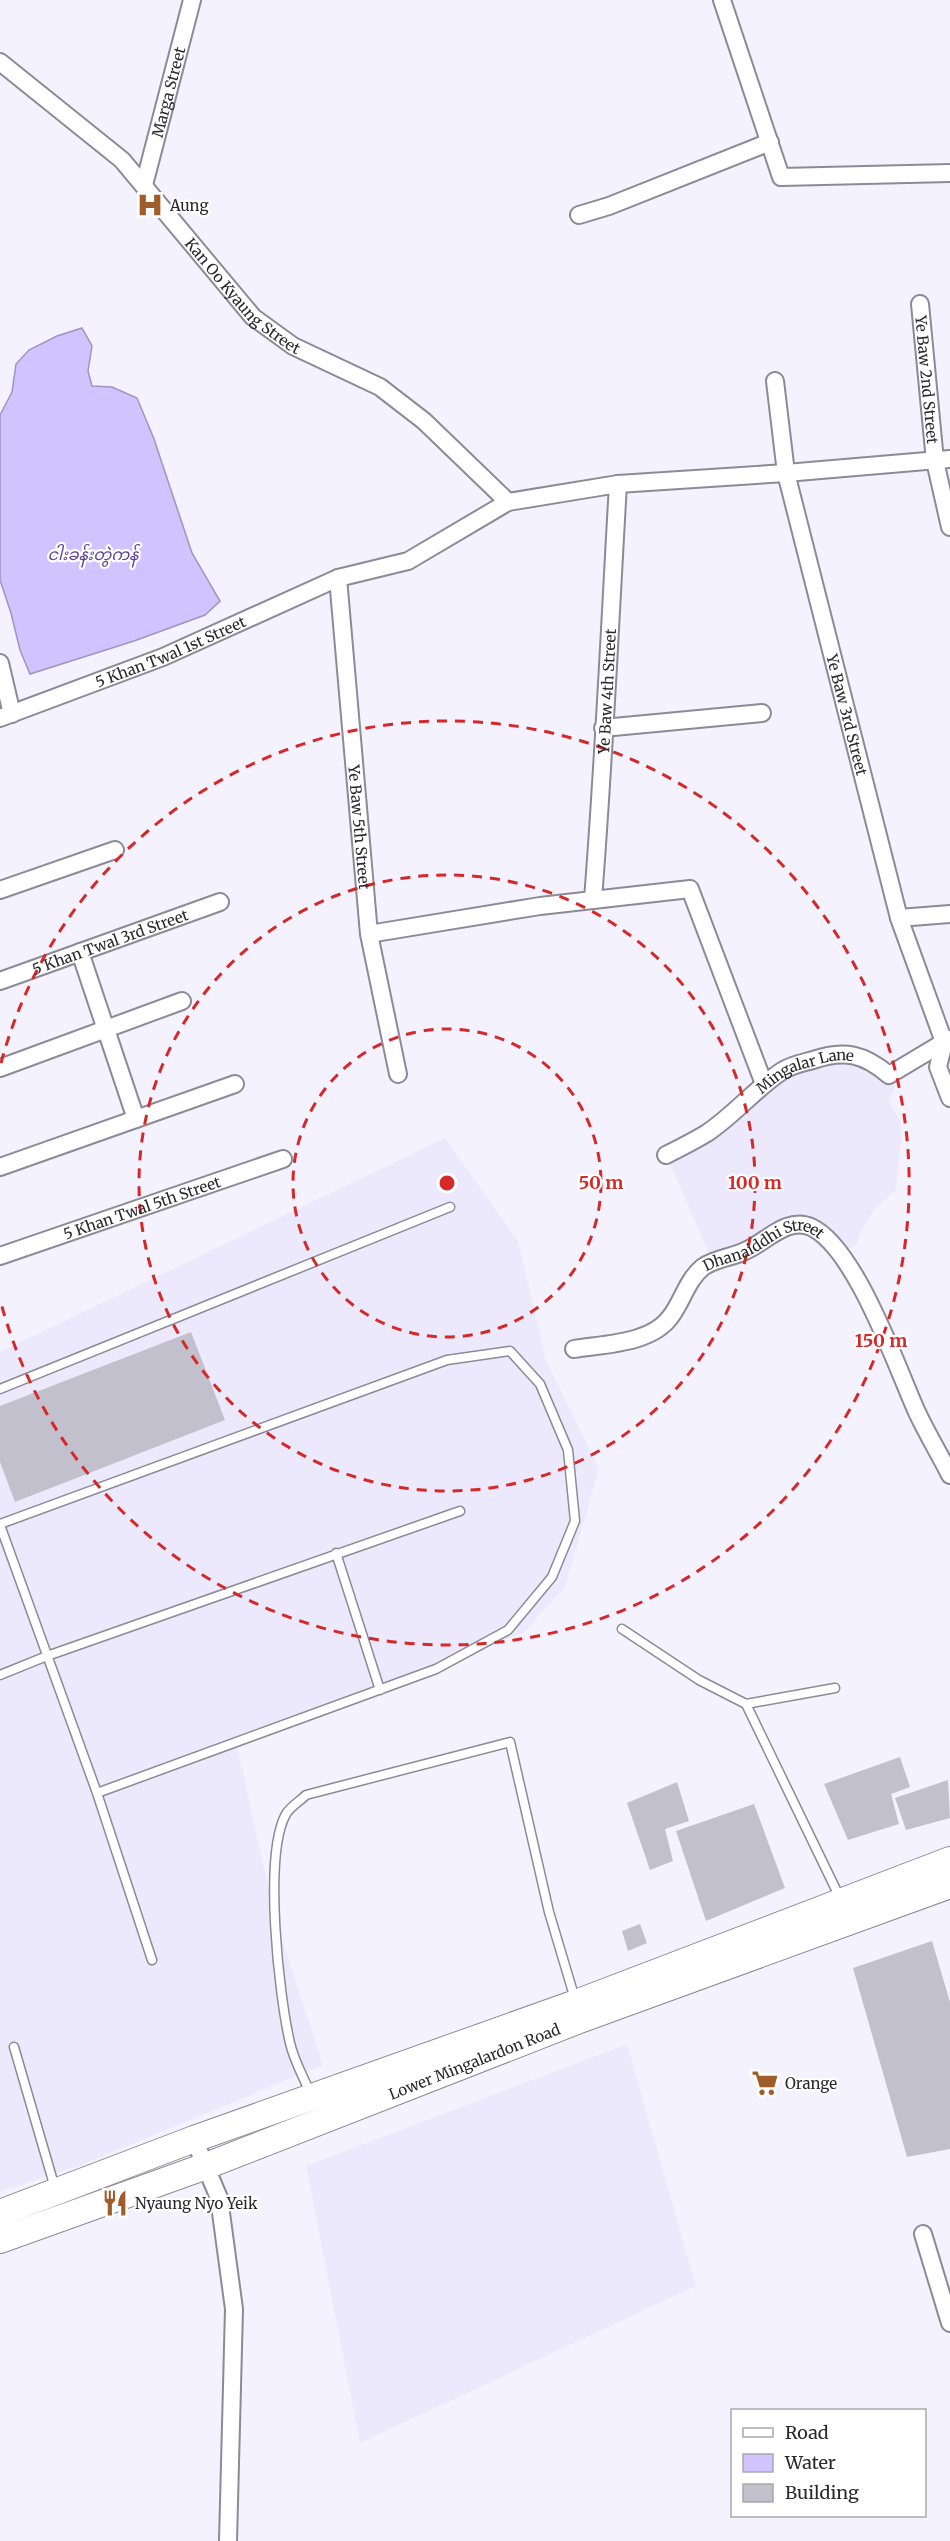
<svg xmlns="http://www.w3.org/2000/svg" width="950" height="2541" font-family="Merriweather,'Noto Sans Myanmar',serif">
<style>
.built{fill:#ede9fd}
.water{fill:#d1c3ff;stroke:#9f94c0;stroke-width:1.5}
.building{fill:#c2c0cc}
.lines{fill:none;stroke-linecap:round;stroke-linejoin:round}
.lane-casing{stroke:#8c8a96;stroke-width:11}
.street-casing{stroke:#8c8a96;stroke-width:20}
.primary-casing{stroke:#8c8a96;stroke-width:28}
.lane{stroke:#fff;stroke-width:8}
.street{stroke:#fff;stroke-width:16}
.primary{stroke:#fff;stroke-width:26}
.ring{fill:none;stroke:#d62828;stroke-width:3;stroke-dasharray:10 8}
.labels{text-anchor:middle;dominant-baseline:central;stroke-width:4.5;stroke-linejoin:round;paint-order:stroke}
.street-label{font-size:15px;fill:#29282d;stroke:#fff}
.poi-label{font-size:15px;fill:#29282d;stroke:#fff;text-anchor:start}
.water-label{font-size:16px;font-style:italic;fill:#5c4196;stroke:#fff}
.centre{fill:#d62828;stroke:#fff;stroke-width:3}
.ring-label{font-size:18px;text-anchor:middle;font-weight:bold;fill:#d62828;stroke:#fff;stroke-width:4.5;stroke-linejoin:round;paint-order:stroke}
</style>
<rect width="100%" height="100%" fill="#f4f2fe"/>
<path class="built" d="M828 1054 889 1075 895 1086 889 1102 897 1115 902 1130 896 1190 875 1209 862 1229 856 1245 834 1259 816 1244 800 1221 711 1258 666 1155 764 1084Z
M445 1138 518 1241 546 1360 599 1469 565 1587 523 1633 236 1740 274 1915 323 2065 81 2165 0 2192V1352Z
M627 2044 696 2286 360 2443 306 2166Z"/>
<path class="water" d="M82 328 92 346 88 371 92 386 112 387 137 398 154 439 192 553 220 601 205 615 134 641 30 674 20 650 11 613 0 580V415L12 392 16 364 29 350 57 336Z"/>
<path class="building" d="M191 1332 225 1420 15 1502 0 1462V1406Z
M900 1757 910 1787 891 1794 899 1824 848 1840 824 1784Z
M948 1780 950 1818 906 1830 895 1798Z
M677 1782 689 1821 665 1829 673 1861 650 1870 627 1803Z
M754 1804 785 1888 706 1921 676 1831Z
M640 1924 647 1943 628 1951 622 1931Z
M932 1941 950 2002V2149L907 2157 853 1968Z"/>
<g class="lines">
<g class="lane-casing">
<path id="lane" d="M0 1389 450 1207
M0 1524 447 1360 510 1351 540 1384 568 1450 575 1521 552 1577 508 1630 436 1669 97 1793
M0 1525 97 1793 152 1960
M336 1553 380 1690
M622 1629 699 1680 746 1704 835 1688
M0 1675 47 1656 460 1511
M746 1704 841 1900
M14 2047 55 2188
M311 2095C304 2078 294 2061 290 2043 279 1996 263 1855 286 1814 290 1807 300 1801 306 1795L510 1742 549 1912 575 1999"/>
</g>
<g class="street-casing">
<g id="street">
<path d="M722 0 781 177 950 173"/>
<path id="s1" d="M0 62 122 160 253 317 293 346 380 387 424 421 508 502"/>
<path id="s2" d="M144 185 192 0"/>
<path d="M579 215 609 206 770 142"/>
<path id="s3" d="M920 304 935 461 950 527"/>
<path id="s4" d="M775 381 786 473 899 918 944 1042 938 1067 950 1098"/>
<path id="s5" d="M338 578 369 934 398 1074"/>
<path d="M0 663 12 714"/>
<path id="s6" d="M0 718 163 657 338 578 408 561 508 502 618 484 786 473 950 459"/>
<path d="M603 728 762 713"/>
<path d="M0 890 115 850"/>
<path id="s7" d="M593 899C604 761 610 622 618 484"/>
<path d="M899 918 950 914"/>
<path d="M369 934 540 906 690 889 764 1084"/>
<path d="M80 952 136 1119"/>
<path id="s8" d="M0 981 220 902"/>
<path d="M0 1068 182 1001"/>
<path id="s9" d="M666 1155C680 1148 694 1141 707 1133 734 1115 755 1089 782 1071 791 1065 802 1063 813 1060 844 1049 864 1054 889 1075L949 1039"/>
<path d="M0 1167 235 1084"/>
<path id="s10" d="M0 1256 283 1159"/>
<path id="s11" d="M574 1349C604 1344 652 1344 671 1316 683 1300 687 1280 703 1267 714 1259 733 1257 745 1251 765 1243 787 1216 811 1227 855 1247 896 1365 916 1410 926 1432 939 1453 950 1475"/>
<path d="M194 2139 219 2198 234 2309 228 2541"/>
<path d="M923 2234 950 2323"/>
</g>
</g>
<g class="primary-casing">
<g id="primary">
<path d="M0 2213 194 2139 576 2003 950 1860"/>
<path id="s12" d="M0 2240 206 2166 582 2019 950 1885"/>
</g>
</g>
<use href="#lane" class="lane"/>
<use href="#street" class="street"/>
<use href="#primary" class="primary"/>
</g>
<g class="ring">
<circle cx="447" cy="1183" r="154"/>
<circle cx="447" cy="1183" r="308"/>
<path d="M1 1063A462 462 0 1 1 1 1303"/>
</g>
<defs>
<g id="hospital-bare" transform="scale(2.07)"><path d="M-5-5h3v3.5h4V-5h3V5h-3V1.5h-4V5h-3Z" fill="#9f5d29" stroke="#fff" stroke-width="2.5" paint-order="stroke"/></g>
<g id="supermarket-bare" transform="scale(2.07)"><path d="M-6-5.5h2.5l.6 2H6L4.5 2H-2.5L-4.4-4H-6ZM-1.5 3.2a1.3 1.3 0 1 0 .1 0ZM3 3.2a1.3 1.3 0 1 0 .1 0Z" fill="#9f5d29" stroke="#fff" stroke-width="2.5" paint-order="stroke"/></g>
<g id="restaurant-bare" transform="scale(2.07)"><path d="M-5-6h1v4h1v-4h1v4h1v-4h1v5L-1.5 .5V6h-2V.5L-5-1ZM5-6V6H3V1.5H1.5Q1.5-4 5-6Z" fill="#9f5d29" stroke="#fff" stroke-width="2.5" paint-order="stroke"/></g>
</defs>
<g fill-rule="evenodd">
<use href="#hospital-bare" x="150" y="205"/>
<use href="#supermarket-bare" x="765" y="2083"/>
<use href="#restaurant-bare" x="115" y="2203"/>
</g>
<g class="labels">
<g class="street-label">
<text stroke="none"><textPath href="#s2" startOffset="96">Marga Street</textPath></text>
<text stroke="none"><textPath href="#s1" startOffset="339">Kan Oo Kyaung Street</textPath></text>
<text stroke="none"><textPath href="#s3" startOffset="76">Ye Baw 2nd Street</textPath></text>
<text stroke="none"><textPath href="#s6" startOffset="183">5 Khan Twal 1st Street</textPath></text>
<text stroke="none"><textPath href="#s7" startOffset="208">Ye Baw 4th Street</textPath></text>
<text stroke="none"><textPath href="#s4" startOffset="342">Ye Baw 3rd Street</textPath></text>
<text stroke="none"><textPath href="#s5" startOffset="250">Ye Baw 5th Street</textPath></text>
<text stroke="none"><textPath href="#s8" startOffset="117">5 Khan Twal 3rd Street</textPath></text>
<text stroke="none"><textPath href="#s9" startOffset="166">Mingalar Lane</textPath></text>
<text stroke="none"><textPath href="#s10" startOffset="150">5 Khan Twal 5th Street</textPath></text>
<text stroke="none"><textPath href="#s11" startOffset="231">Dhanaiddhi Street</textPath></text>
<text stroke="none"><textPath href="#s12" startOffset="507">Lower Mingalardon Road</textPath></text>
</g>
<g class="poi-label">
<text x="170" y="205">Aung</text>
<text x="785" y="2083">Orange</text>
<text x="135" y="2203">Nyaung Nyo Yeik</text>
</g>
<g class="water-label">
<text x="93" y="554">ငါးခန်းတွဲကန်</text>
</g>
</g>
<circle cx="447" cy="1183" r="9" class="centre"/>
<g class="ring-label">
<text x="601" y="1189">50 m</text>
<text x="755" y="1189">100 m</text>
<text x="881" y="1347">150 m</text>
</g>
<rect x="731" y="2409" width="195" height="108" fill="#ffffff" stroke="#a9a9ab" stroke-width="1.5"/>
<rect x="743" y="2428" width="30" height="9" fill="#ffffff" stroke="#a9a9ab" stroke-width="1.5"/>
<text x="785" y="2439" font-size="18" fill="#29282d">Road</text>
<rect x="743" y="2454" width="30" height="18" fill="#d1c3ff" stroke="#a9a9ab" stroke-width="1.5"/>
<text x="785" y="2469" font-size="18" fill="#29282d">Water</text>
<rect x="743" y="2484" width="30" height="18" fill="#c2c0cc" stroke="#a9a9ab" stroke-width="1.5"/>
<text x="785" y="2499" font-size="18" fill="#29282d">Building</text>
</svg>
